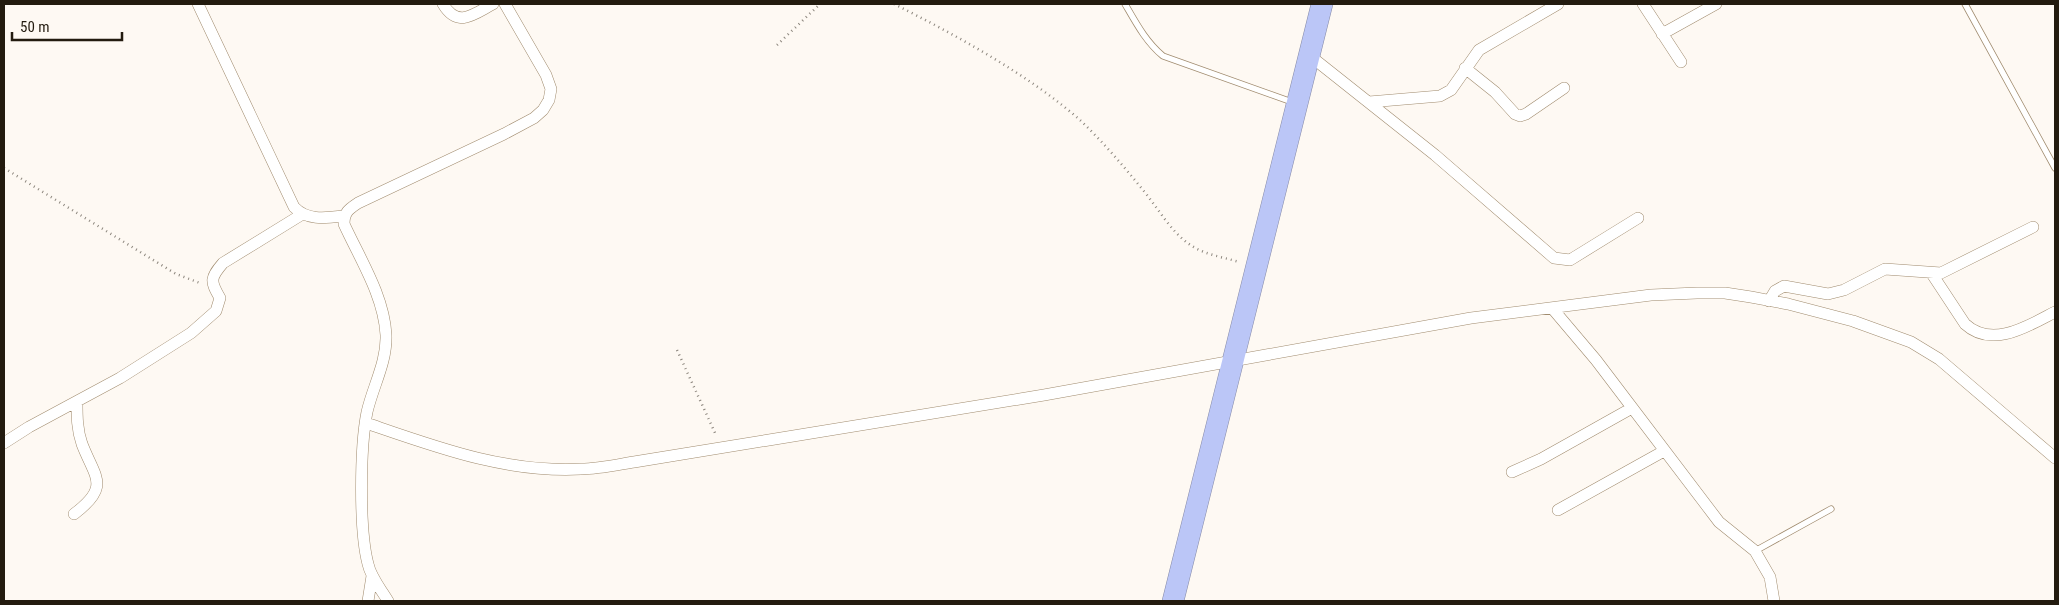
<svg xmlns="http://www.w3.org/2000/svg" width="2059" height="605" font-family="'Roboto Condensed',sans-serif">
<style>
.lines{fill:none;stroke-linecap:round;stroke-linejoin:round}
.lane-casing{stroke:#a08b6e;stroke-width:7}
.street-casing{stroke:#a08b6e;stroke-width:12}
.highway-casing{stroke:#868aa6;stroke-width:22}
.path{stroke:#8d877e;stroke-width:2.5;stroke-dasharray:1 4;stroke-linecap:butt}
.lane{stroke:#fff;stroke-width:5.5}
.street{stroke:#fff;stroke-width:11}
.highway{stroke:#bbc6f7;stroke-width:21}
</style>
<rect width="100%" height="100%" fill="#fef9f3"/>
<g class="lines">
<g class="lane-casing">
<path id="lane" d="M1125 4C1136 23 1146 42 1163 56L1292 102
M1965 4 2055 168
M1755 551 1831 509"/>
</g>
<g class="street-casing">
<path id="street" d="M198 4 294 207C307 221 326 218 344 216
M443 4C458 29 474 14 493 4
M1643 4 1681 62
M1662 34 1716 4
M1309 55 1435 155 1554 258 1570 260 1638 218
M1465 68 1495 92 1515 114 1520 116 1526 114 1564 88
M1369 102 1440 96 1451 90 1479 50 1558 4
M1932 274 1965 324C1992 349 2028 326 2055 312
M1769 301 1775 291 1784 286 1828 294 1844 290 1885 269 1941 273 2033 227
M1552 308 1596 360 1719 522 1755 551 1770 577 1774 601
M366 423C436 447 505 473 581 469 598 469 616 465 634 462L1044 395 1471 318 1651 295 1697 293H1725L1751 297 1788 304 1853 321 1911 342 1939 359 2055 458
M4 443 29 427 120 378 191 333 216 311 220 298C210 281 210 278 223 263L301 215
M1512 472 1541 459 1632 408
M1558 510 1664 451
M74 514C111 486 95 478 82 444 77 430 77 416 77 402
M368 601 372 576
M388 601C381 589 371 578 368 564 359 530 360 447 367 412 373 386 387 362 386 335 384 296 360 259 344 224 344 212 349 209 358 203L504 134 534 118 543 110 549 100 551 89 546 75 505 4"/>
</g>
<g class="highway-casing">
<path id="highway" d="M1173 601 1322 4"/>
</g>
<path class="path" d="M894 4C954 34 1031 76 1081 121 1105 144 1126 169 1147 195 1161 213 1173 234 1192 246 1206 255 1223 257 1239 262
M777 45 820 4
M4 168 176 274 200 283
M677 350 716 435"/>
<use href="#lane" class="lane"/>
<use href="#street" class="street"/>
<use href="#highway" class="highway"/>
</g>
<rect width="2059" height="605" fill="none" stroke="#231b0f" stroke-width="10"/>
<path d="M12 32v8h110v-8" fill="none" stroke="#231b0f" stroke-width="2.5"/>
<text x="20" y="32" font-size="15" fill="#231b0f" stroke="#fef9f3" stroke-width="4" paint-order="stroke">50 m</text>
</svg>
